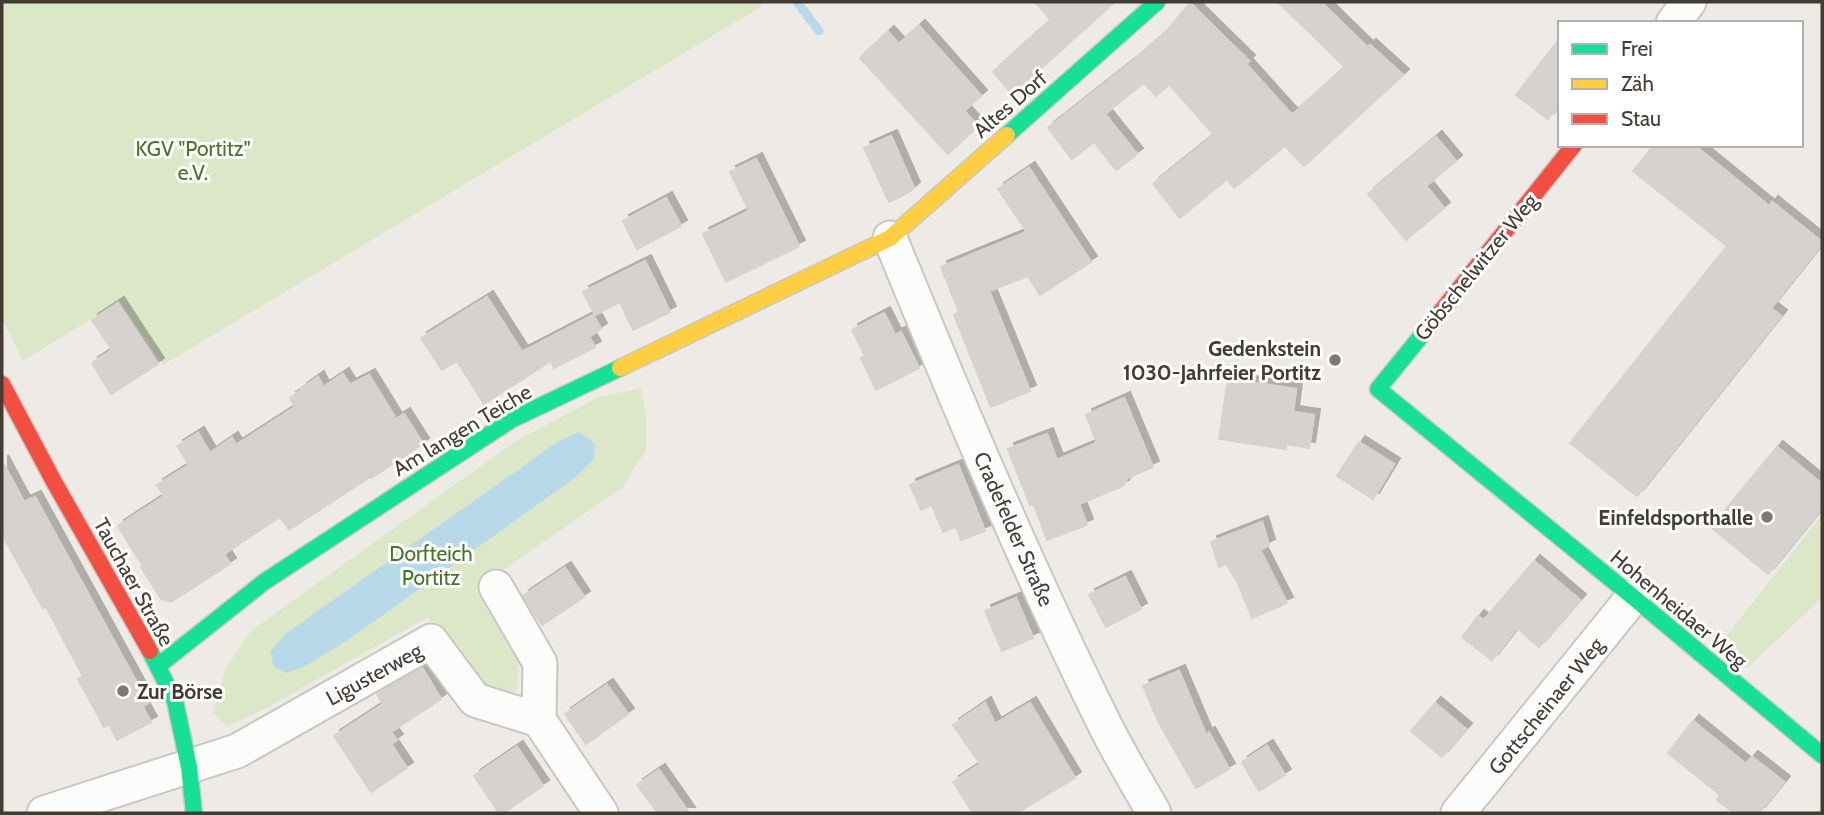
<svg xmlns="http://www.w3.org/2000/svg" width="1824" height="815" font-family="Cabin,sans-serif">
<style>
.green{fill:#dce7c7}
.water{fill:#b8d9ea}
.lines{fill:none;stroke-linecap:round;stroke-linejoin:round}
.stream{stroke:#b8d9ea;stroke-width:9}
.building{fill:#d6d2ce;stroke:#d6d2cd;stroke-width:2;filter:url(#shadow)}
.street-casing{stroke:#cac7c3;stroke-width:37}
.fast-casing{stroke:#ccc8be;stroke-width:19}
.slow-casing{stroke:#ccc8be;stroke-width:19}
.jam-casing{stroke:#ccc8be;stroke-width:19}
.street{stroke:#fcfcfb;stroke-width:33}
.fast{stroke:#16e098;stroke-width:16}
.slow{stroke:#ffcf43;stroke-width:16}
.jam{stroke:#f24e42;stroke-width:16}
.poi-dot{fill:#7e7973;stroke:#fff;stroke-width:2.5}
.labels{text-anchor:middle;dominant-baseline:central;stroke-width:6;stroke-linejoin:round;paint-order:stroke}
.street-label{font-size:21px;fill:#423c34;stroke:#fff}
.park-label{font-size:21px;fill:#48712a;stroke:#fff}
.poi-label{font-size:21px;font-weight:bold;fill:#423c34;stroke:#fff;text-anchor:end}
</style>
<defs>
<filter id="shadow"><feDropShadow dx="6" dy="-6" stdDeviation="0" flood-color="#0004"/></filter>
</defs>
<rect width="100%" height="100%" fill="#eeebe7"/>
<path class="green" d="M2 2H760L762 6 163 365 120 301 23 361 2 318Z
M641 388 646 415V450L623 487 478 587 519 654 517 691 479 687 428 617 263 710 227 726 213 712 225 670 251 631 516 441 599 397Z
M1822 515V598L1747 668 1720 644Z"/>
<path class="water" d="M579 432 595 444 594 459 576 477 348 640 304 667 286 673 274 667 270 652 285 634 559 441Z"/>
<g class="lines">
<path class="stream" d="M797 2 819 31"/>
</g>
<path class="building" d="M1035 2H1115L1012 94 993 72 1051 20Z
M1278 2H1321L1367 47 1370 45 1403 75 1304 166 1285 146 1234 188 1227 179 1180 218 1153 184 1214 135 1169 84 1156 96 1144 83 1105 114 1137 154 1116 170 1094 142 1072 159 1048 128 1132 62 1164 34 1190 3 1249 61 1246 64 1292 115 1345 67Z
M919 26 981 96 964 111 978 126 948 154 860 58 888 32 899 44Z
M1560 38V104L1548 119 1516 95Z
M891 136 914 188 908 193 889 202 864 148Z
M1436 137 1456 161 1426 186 1444 208 1406 240 1368 194Z
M1654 145H1694L1769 206 1772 202 1822 242V244L1771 308 1781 316 1637 496 1570 443 1727 246 1633 171Z
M756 159 799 246 726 282 703 234 749 211 730 172Z
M1029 168 1091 262 1040 295 1028 276 989 291 1030 391 991 407 954 315 959 312 941 267 1027 232 998 189Z
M666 198 681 226 637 249 623 221Z
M645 261 670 312 633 330 620 302 595 315 583 292Z
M487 297 522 352 593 315 601 329 589 337 595 347 554 368 551 361 484 404 457 361 442 370 421 338Z
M118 303 158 364 111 394 92 363 112 350 92 320Z
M884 313 895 335 901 332 919 368 876 390 861 358 865 356 852 330Z
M343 374 350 385 369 375 396 419 404 414 423 444 371 478 370 477 289 530 280 517 224 554 230 564 171 602 161 599 141 567 143 566 118 526 164 496 157 485 189 465 177 446 198 433 210 453 232 438 236 445 295 407 290 398 301 390V389L318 377 323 387Z
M1228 379 1296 389 1293 412 1314 415 1309 448 1286 444V449L1219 439Z
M1124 398 1153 467 1127 478 1123 486 1079 504 1087 525 1047 540 1034 505H1030L1008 449 1047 434 1057 460 1097 443 1086 415Z
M1359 442 1394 464 1373 499 1337 476Z
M1777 447 1822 484V508L1768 574 1711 527Z
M2 461 24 502 35 497 148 703 142 706 151 722 117 740 109 724 104 727 78 679 83 676 46 607 43 608 2 534Z
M958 465 985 531 961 540 956 527 943 532 932 505 921 510 910 485Z
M1262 522 1269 545 1260 550 1287 603 1252 618 1237 581 1226 564 1219 567 1211 542Z
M1534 561 1580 600 1539 647 1517 628 1492 660 1462 637 1478 616 1484 620Z
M565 568 584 597 542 625 523 596Z
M1125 577 1141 609 1106 627 1089 595Z
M1016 598 1033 638 1002 651 985 611Z
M422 668 441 699 391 732 397 740 391 744 407 768 371 792 334 736 383 704 377 694Z
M1179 671 1206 735 1209 733 1229 769 1196 788 1157 719 1143 686Z
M607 685 628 714 586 744 565 714Z
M985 703 995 724 1030 703 1075 778 1017 813H973L953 782 980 764 953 725Z
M1435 703 1466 729 1442 757 1411 731Z
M1693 721 1746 764 1752 757 1784 782 1759 813H1734L1717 800 1720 795 1668 753Z
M1267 746 1285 775 1259 791 1242 762Z
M517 747 543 786 503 813H499L474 776Z
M659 770 689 813H658L637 785Z"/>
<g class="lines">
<g class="street-casing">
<path id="street" d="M1673 23 1689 2
M890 238C956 399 1023 559 1100 715 1116 749 1136 781 1154 813
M496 587 540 663 539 720
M44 813 237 751 431 641 475 700 539 720 601 813
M1458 813 1633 597"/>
</g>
<g class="fast-casing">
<path id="fast" d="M1007 135 1157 2
M1435 319 1378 389 1633 597 1822 755
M150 651 175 701 189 767 194 813
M158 666 264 582 511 420 620 368"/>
</g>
<g class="slow-casing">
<path id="slow" d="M620 368 890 238 1007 135"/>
</g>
<g class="jam-casing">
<path id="jam" d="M1435 319 1574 145
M2 384 53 480 150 651"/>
</g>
<use href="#street" class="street"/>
<use href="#fast" class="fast"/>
<use href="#slow" class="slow"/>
<use href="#jam" class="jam"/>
</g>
<g class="poi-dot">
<circle cx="1335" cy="360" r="7"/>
<circle cx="1767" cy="517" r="7"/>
<circle cx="123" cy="691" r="7"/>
</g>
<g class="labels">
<g class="street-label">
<text transform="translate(1010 104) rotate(-41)">Altes Dorf</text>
<text transform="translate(1476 267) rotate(-51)">Göbschelwitzer Weg</text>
<text transform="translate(462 430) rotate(-31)">Am langen Teiche</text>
<text transform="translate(1014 529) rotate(66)">Cradefelder Straße</text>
<text transform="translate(134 582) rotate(61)">Tauchaer Straße</text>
<text transform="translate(1679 609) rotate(40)">Hohenheidaer Weg</text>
<text transform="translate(374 674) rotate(-29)">Ligusterweg</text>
<text transform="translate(1546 706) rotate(-51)">Gottscheinaer Weg</text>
</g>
<g class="park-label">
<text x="193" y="148">KGV "Portitz"<tspan x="193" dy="24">e.V.</tspan></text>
<text x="431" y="553">Dorfteich<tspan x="431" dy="24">Portitz</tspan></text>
</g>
<g class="poi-label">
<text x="1321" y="348">Gedenkstein<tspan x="1321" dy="24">1030-Jahrfeier Portitz</tspan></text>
<text x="1753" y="517">Einfeldsporthalle</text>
<text x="137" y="691" text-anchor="start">Zur Börse</text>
</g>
</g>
<rect width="1824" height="815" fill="none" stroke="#423c34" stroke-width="7"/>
<rect x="1558" y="21" width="245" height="126" fill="#ffffff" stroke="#b3b1ae" stroke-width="2"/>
<rect x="1572" y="44" width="35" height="10" fill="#16e098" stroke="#b3b1ae" stroke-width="2"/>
<text x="1621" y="56" font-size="21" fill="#423c34">Frei</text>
<rect x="1572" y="79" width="35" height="10" fill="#ffcf43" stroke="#b3b1ae" stroke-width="2"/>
<text x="1621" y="91" font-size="21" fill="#423c34">Zäh</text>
<rect x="1572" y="114" width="35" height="10" fill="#f24e42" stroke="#b3b1ae" stroke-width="2"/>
<text x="1621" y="126" font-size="21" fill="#423c34">Stau</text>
</svg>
